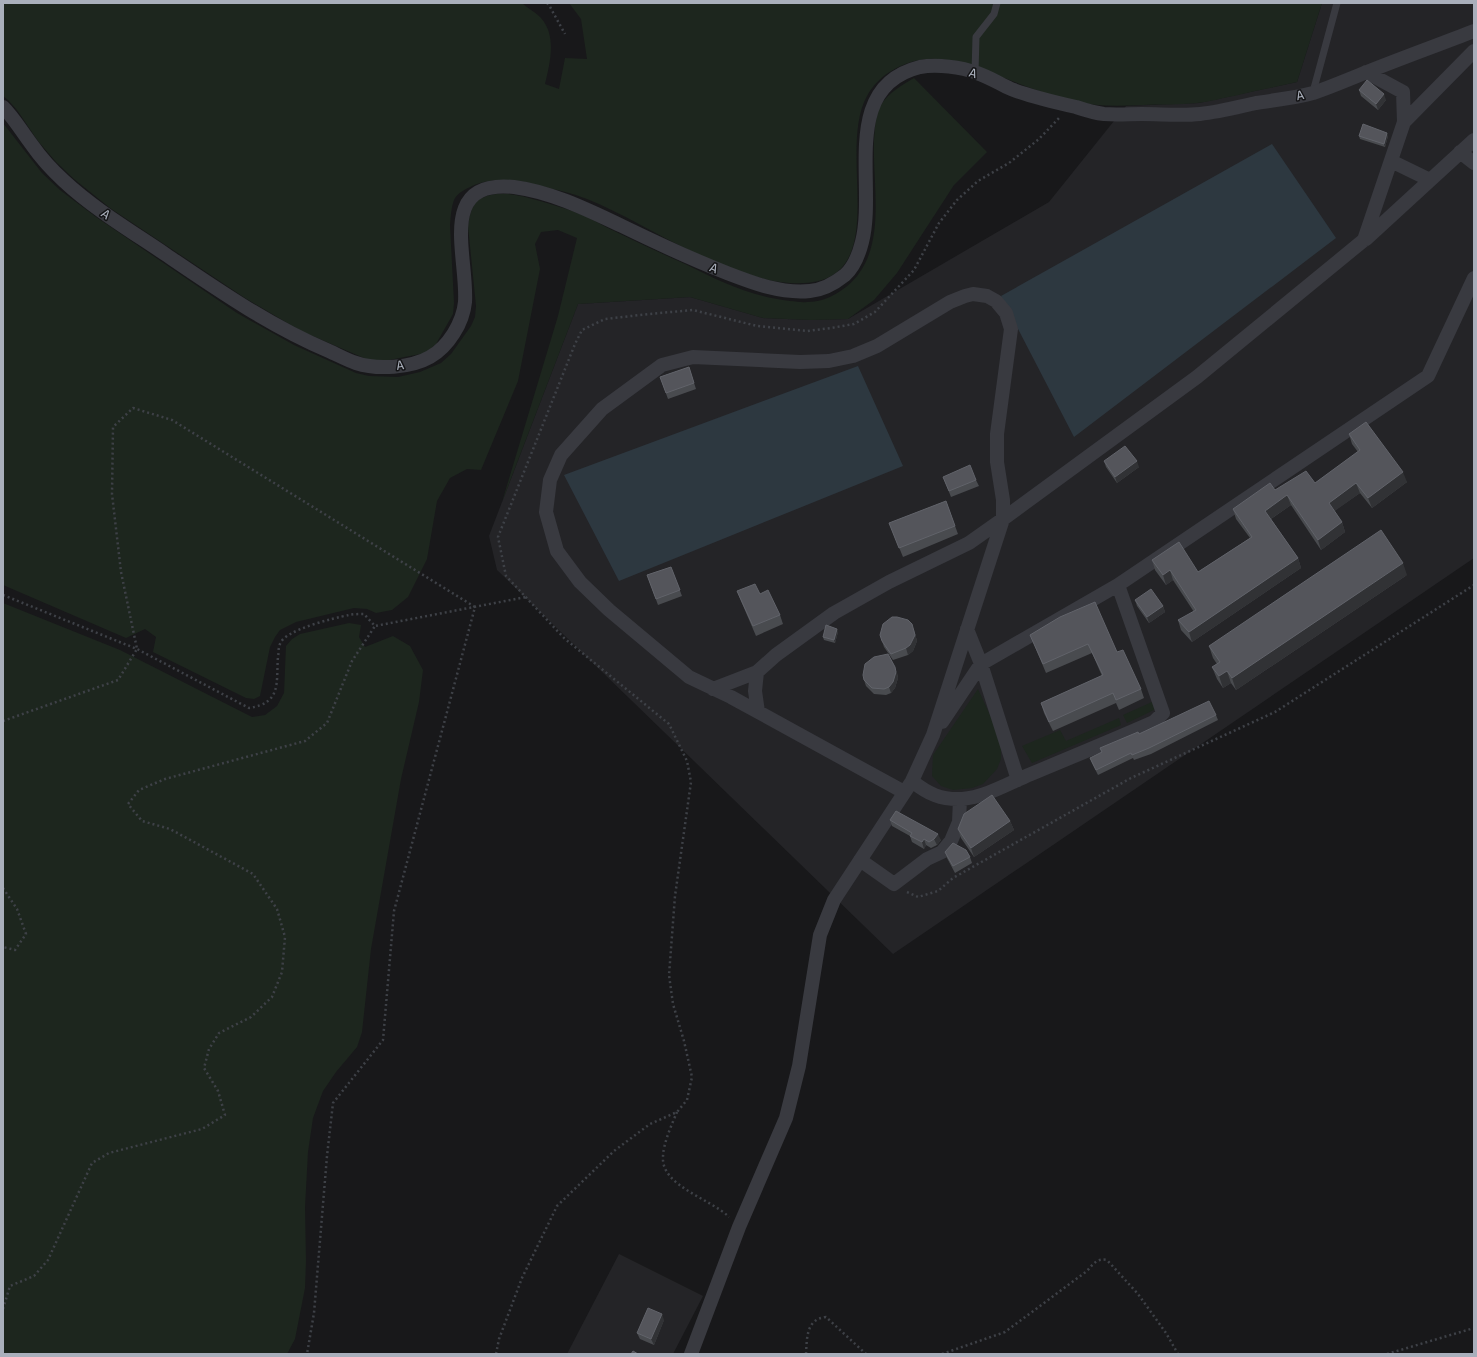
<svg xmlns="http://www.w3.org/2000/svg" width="1477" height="1357" font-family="'Fira Sans',sans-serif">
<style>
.built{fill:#242427}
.green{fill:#1d261e}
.water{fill:#2d3840}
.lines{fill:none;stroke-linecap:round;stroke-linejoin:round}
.path{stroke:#3e4147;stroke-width:2.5;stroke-dasharray:2 3;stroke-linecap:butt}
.service{stroke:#393a40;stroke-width:7}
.minor{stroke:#393a40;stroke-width:14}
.wall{fill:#494b4f}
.shaded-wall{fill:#313235}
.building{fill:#54555b;stroke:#61636a}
.labels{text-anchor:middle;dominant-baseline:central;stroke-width:3;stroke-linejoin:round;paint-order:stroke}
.street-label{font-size:13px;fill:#a9afbb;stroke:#131315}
</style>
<rect width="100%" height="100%" fill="#18181a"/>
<path class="built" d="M1322 3H1474V558L893 954 497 570 489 536 578 304 690 297 763 318 811 320 848 319 1049 202 1126 106 1199 103 1297 82Z
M619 1254 703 1296 673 1354H567Z"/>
<path class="green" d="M3 3H522C528 9 536 12 541 18 557 36 550 63 545 84L559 89 565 58 587 59 581 19 569 3H1322L1297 82C1276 87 1255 91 1234 96 1222 98 1209 102 1197 103 1179 105 1161 104 1143 105 1120 106 1096 107 1073 101 1036 93 1002 75 966 65 954 61 942 58 929 59 917 59 903 64 893 70 883 75 872 86 867 96 833 157 904 298 780 282 749 277 717 263 689 250 655 234 622 213 587 199 572 193 557 190 541 186 519 180 494 176 472 186 466 189 459 192 455 198 451 206 451 216 450 225L454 303 453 314 436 344 426 353 415 355 384 361H371L301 331 245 298 110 208 74 179 56 162 38 141 17 110 8 100 3 96Z
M914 78 987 152 954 185 897 273 874 300 848 319 811 320 763 318 690 297 578 304 502 502 558 316 577 238 558 230 541 232 535 244 540 269 518 381 481 470 467 469 450 478 437 501 427 559 408 597 392 610 376 613 367 609 354 608 296 622 280 630 275 637 270 647 260 696 254 699 246 698 153 652 156 637 145 629 126 638 3 585V123L42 173 60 190 96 217 237 313 294 345 356 373 369 376 398 377 420 372 441 363 451 354 471 326 475 317 476 306 468 226C470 216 471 203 482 198 500 189 522 196 540 201 550 204 561 207 572 211 585 215 598 223 610 229 635 241 660 253 685 264 719 281 752 297 790 301 796 301 801 303 807 302 822 302 834 296 846 287 889 253 872 187 874 140 875 129 875 115 881 105 888 93 902 85 914 78Z
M3 603 120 650 252 717 265 715 277 706 284 693 286 646 292 639 300 634 349 623 361 625 359 637 365 647 393 636 410 646 423 670 419 702 401 779 371 949 362 1032 357 1047 336 1072 323 1091 313 1118 308 1152 305 1207 306 1261 305 1288 295 1339 287 1354H3Z
M978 689 1001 739V759L997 769 983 784 972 788 953 790 941 786 932 776 933 755Z
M1152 702 1156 709 1127 723 1123 715Z
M1119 718 1121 725 1032 763 1022 746 1060 730 1066 741Z"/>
<path class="water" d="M1272 144 1336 238 1074 437 1001 296Z
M858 366 903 466 619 581 564 475Z"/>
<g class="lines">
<path class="path" d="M547 3 549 5 565 34
M3 595 137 649 249 708C282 703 276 683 278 656 279 653 278 648 280 644 284 630 334 618 349 615 354 614 359 614 364 614L375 626 526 597
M3 721 118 680 137 649 121 572 112 494 113 427 133 408 172 420 475 607 394 911 383 1040 333 1103 327 1156 314 1313 307 1354
M3 888 17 909 26 934 15 950 3 947
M907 892 918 897 938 891 953 878 1131 778 1275 712 1474 585
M677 1112C672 1124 663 1144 663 1157 661 1186 711 1199 729 1217
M3 1309 10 1286 34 1276 48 1260 92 1163 109 1153 202 1129 225 1115 218 1091 204 1068 209 1049 219 1033 251 1017 272 997 282 972 285 937 277 909 253 874 170 829 142 821 128 804 139 790 165 779 305 741 327 723 352 661 375 626
M496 1354 499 1339 522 1278 557 1206 614 1151 650 1124 677 1112 687 1100 692 1077 684 1041 673 1004 669 975 675 896 691 782 687 761 669 724 564 638 506 576 498 537 575 344 582 330 605 319 649 314 693 310 757 326 807 331 831 328 854 324 875 312 914 270 939 223 957 200 978 181 1009 163 1039 139 1060 117
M806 1354C807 1338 806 1319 826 1317L866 1354
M942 1354 1005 1332 1087 1271C1093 1264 1097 1258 1107 1260L1138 1294 1166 1333 1178 1354
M1387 1354 1474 1328"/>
<path class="service" d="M975 72 976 37 994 14 997 3
M1313 92 1337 3"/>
<path class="minor" d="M1366 72 1403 92 1404 122
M3 107C14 118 22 132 32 145 41 158 52 170 64 181 94 209 131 231 165 254 218 290 270 326 329 351 338 355 347 360 356 363 377 370 411 368 430 357 448 347 463 323 465 302 468 256 436 179 514 187 552 192 588 210 622 226 657 243 691 259 727 273 753 283 781 294 810 291 822 290 835 283 845 275 854 267 859 254 862 242 877 184 839 87 920 67 937 64 961 67 977 73 989 77 1000 84 1011 89 1032 97 1054 102 1076 107 1085 110 1095 113 1104 114 1116 115 1130 114 1142 114 1161 114 1181 116 1200 114 1219 112 1238 107 1256 103 1275 100 1295 98 1313 93 1331 87 1349 79 1367 72 1402 58 1438 45 1474 31
M1460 152 1474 163
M1391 161 1430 180
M1366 239 1474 140
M967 629 981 664 1018 780
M713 689 757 672
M758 712 755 691 757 672 776 655 834 613 889 582 969 543 1003 519V500L997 462V434L1011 329 1006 313 996 301 987 296 973 294 965 296 950 302 877 346 853 356 829 361 800 362 693 357 662 365 602 409 561 455 550 480 546 512 557 551 580 582 609 610 689 677 731 697 904 792
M942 722 981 664 1118 585 1428 376 1474 278
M912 781C928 794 941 800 962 799 986 797 1009 783 1031 774 1072 757 1113 740 1154 722L1163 713 1118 585
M860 860 894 884 927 859 942 852 951 841 959 822 960 799
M691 1354 739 1227 786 1118 799 1066 820 935 834 900 912 781 933 735 1003 519 1197 377 1364 240 1404 122 1474 51"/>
</g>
<path class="wall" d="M1359 90 1386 100 1378 110 1361 96Z
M1359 136H1388L1385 147 1360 139Z
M689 367 696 389 668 399 660 377Z
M1349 434 1407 482 1372 508 1360 493 1334 511 1342 522 1345 532 1321 550 1291 505 1271 519 1298 558 1301 568 1192 642 1181 630 1178 620 1194 612 1173 580 1166 585 1155 570 1152 560 1198 572 1250 538 1236 519 1233 509 1275 490 1315 483 1358 452 1352 444Z
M1104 461 1139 467 1117 483 1106 467Z
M943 477 976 480 979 486 951 497Z
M946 501 958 534 903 557 889 523Z
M671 567 682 596 658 605 647 575Z
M1407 575 1236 690 1231 683 1223 688 1217 679 1212 667 1217 664 1213 658 1209 646Z
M737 591 760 594 780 615 783 624 756 636 741 601Z
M1135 600 1163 606 1165 612 1149 623 1137 606Z
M1060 617 1117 652 1141 689 1144 698 1119 710 1116 703 1053 731 1044 713 1041 703 1102 676 1092 653 1046 673 1030 635Z
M914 630 917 641 913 651 908 655 893 660 884 647 882 641Z
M838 632 835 643 824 640 823 637Z
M897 673 898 678 895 688 891 693 886 695 874 694 866 686 864 680Z
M1216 715 1218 720 1151 754 1134 760 1133 758 1098 775 1092 763 1090 758 1102 752 1100 748 1139 734Z
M890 820 941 840 937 845 931 848 926 845 924 849 912 842 910 836 892 826Z
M1010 821 1014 830 974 857 961 838 958 829Z
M945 852 970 857 972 863 955 873 947 858Z
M664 1320 654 1345 640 1339 637 1333Z"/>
<path class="shaded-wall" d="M1384 94 1386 100 1378 110 1376 104Z
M1387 133 1388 136 1385 147 1384 144Z
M1137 461 1139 467 1117 483 1115 477Z
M1403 472 1407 482 1372 508 1368 498Z
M1356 483 1360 493 1332 513 1329 503Z
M1287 495 1291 505 1268 521 1265 511Z
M1342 522 1345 532 1321 550 1318 540Z
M1298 558 1301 568 1192 642 1189 632Z
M1403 563 1407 575 1236 690 1232 678Z
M1170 570 1173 580 1166 585 1163 575Z
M1163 606 1165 612 1149 623 1147 617Z
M912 624 917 641 913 651 908 655 906 648Z
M837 629 838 632 835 643 834 640Z
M895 667 898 678 895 688 891 693 889 687Z
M1227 671 1231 683 1223 688 1219 676Z
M1010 821 1014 830 974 857 971 848Z
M938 834 941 840 937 845 934 839Z
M924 839 926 845 924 849 922 842Z
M662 1314 664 1320 654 1345 651 1339Z"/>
<path class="building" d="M1367 80 1384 94 1376 104 1359 90Z
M1363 124 1387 133 1384 144 1359 136Z
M689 367 694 383 666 393 660 377Z
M1366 422 1403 472 1368 498 1356 483 1329 503 1342 522 1318 540 1287 495 1265 511 1298 558 1189 632 1178 620 1196 610 1170 570 1163 575 1152 560 1179 542 1198 572 1252 537 1233 509 1270 483 1275 490 1306 471 1315 483 1360 450 1349 434Z
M1125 446 1137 461 1115 477 1104 461Z
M970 465 976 480 949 491 943 477Z
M946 501 955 526 899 548 889 523Z
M1381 530 1403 563 1232 678 1227 671 1219 676 1212 667 1220 662 1209 646Z
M671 567 680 590 656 599 647 575Z
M755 584 760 594 768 590 780 615 753 626 737 591Z
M1151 589 1163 606 1147 617 1135 600Z
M1095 602 1117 652 1123 650 1141 689 1116 700 1113 693 1049 722 1041 703 1103 675 1088 644 1043 664 1030 635 1060 617Z
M892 617H897L908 620 912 624 915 635 910 645 906 648 891 654 882 641 880 635 883 624Z
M826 625 837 629 834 640 823 637Z
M888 654 895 667 896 672 893 682 889 687 884 689 872 688 864 680 863 675 865 664 874 657Z
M1209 701 1216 715 1149 748 1132 755 1131 753 1096 770 1090 758 1102 752 1100 748 1138 732 1139 734Z
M992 795 1010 821 971 848 958 829 964 814Z
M896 811 938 834 934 839 929 842 924 839 922 842 910 836 912 833 890 820Z
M953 843 966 850 970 857 953 866 945 852Z
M648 1308 662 1314 651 1339 637 1333Z
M633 1351 638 1354H631Z"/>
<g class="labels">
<g class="street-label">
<text transform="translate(973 73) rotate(16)">A</text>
<text transform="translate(1300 95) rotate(-11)">A</text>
<text transform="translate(106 214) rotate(36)">A</text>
<text transform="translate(714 268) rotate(22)">A</text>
<text transform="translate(400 365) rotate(-8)">A</text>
</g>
</g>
<rect width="1477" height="1357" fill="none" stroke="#a9afbb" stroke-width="8"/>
</svg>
